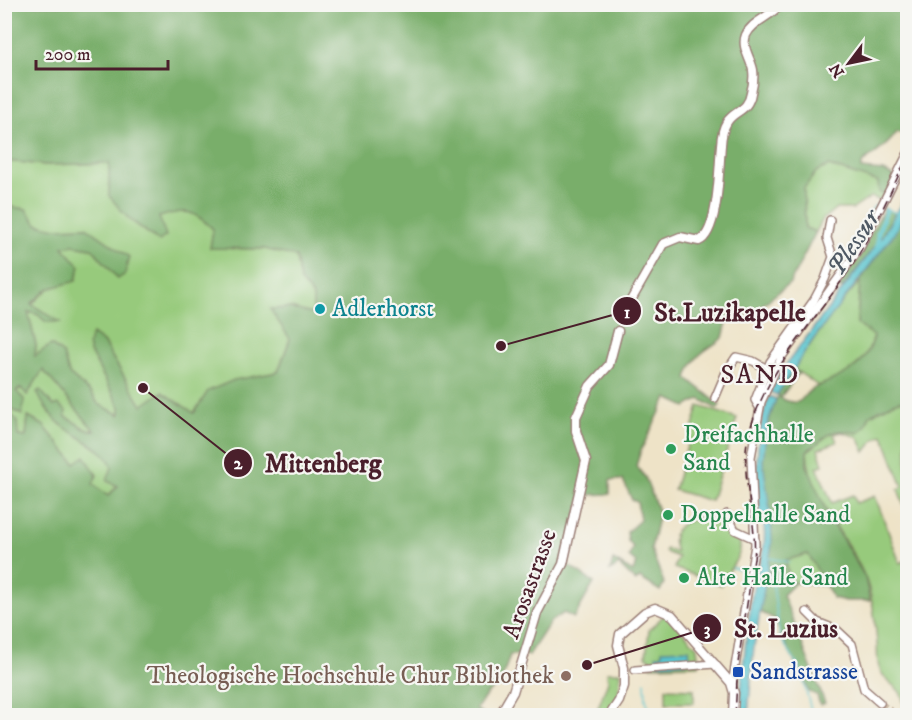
<svg xmlns="http://www.w3.org/2000/svg" width="912" height="720" font-family="'IM FELL DW Pica',serif">
<style>
.green{fill:#97ca7b;stroke:#707453;stroke-width:1.5}
.forest{fill:#79ae6b;stroke:#62664b;stroke-width:1.5;fill-rule:evenodd}
.water{fill:#58c5cf;stroke:#51727d;stroke-width:1.5}
.lines{fill:none;stroke-linecap:round;stroke-linejoin:round}
.stream{stroke:#58c5cf;stroke-width:1.5}
.canal{stroke:#58c5cf;stroke-width:4.5}
.minor-tunnel{stroke:#cdbca8;stroke-width:7;stroke-dasharray:7 3.5;stroke-linecap:butt}
.minor-casing{stroke:#9c8179;stroke-width:10}
.major-casing{stroke:#9c8179;stroke-width:11}
.minor{stroke:#fff;stroke-width:7}
.major{stroke:#fff;stroke-width:8}
.rail{stroke:#4a1f2b;stroke-width:1.5;stroke-dasharray:9 4.5;stroke-linecap:butt}
.culture-dot{fill:#0f9aa8;stroke:#f6f6f2;stroke-width:2}
.leisure-dot{fill:#2e9e5b;stroke:#f6f6f2;stroke-width:2}
.transit-dot{fill:#1a4fb4;stroke:#f6f6f2;stroke-width:2}
.education-dot{fill:#8d6e63;stroke:#f6f6f2;stroke-width:2}
.labels{text-anchor:middle;dominant-baseline:central;stroke-width:4.5;stroke-linejoin:round;paint-order:stroke}
.culture-label{font-size:24px;fill:#0d838f;stroke:#f6f6f2;text-anchor:start}
.leisure-label{font-size:24px;fill:#27864d;stroke:#f6f6f2;text-anchor:start}
.street-label{font-size:24px;fill:#4a1f2b;stroke:#f6f6f2}
.transit-label{font-size:24px;fill:#164399;stroke:#f6f6f2;text-anchor:start}
.education-label{font-size:24px;fill:#785e54;stroke:#f6f6f2;text-anchor:end}
.water-label{font-size:26px;font-style:italic;fill:#4f5964;stroke:#f6f6f2}
.quarter-label{font-size:27px;letter-spacing:1.5px;fill:#4a1f2b;stroke:#f6f6f2}
.leader{fill:none;stroke:#4a1f2b;stroke-width:2}
.callout-dot{fill:#4a1f2b;stroke:#f6f6f2;stroke-width:2}
.mark-label{font-size:18px;text-anchor:middle;font-weight:bold;fill:#fff}
.callout-label{font-size:26px;text-anchor:middle;font-weight:bold;fill:#4a1f2b;stroke:#f6f6f2;stroke-width:4.5;stroke-linejoin:round;paint-order:stroke}
</style>
<rect width="100%" height="100%" fill="#f6f6f2"/>
<filter id="ink" filterUnits="userSpaceOnUse"><feTurbulence type="fractalNoise" baseFrequency=".0167" numOctaves="2"/><feDisplacementMap in="SourceGraphic" scale="12" xChannelSelector="R" yChannelSelector="G"/><feConvolveMatrix kernelMatrix="1 2 1 2 8 2 1 2 1" color-interpolation-filters="sRGB"/></filter>
<filter id="wash" filterUnits="userSpaceOnUse"><feTurbulence type="fractalNoise" baseFrequency=".008" numOctaves="4" result="noise"/><feDisplacementMap in="SourceGraphic" scale="24" xChannelSelector="R" yChannelSelector="G"/><feGaussianBlur stdDeviation="1.35" result="paint"/><feColorMatrix in="noise" values="0 0 0 0 0 0 0 0 0 0 0 0 0 0 0 0 0 1.4 0 .05"/><feComposite in="paint" operator="in"/></filter>
<g filter="url(#wash)">
<rect width="100%" height="100%" fill="#eee3c7"/>
<path class="green" d="M4 161 46 165 110 163 128 218 158 241 159 216C187 209 192 209 213 229L211 248 265 249 296 256 300 281 313 296V315L290 308V339L278 372 263 375 194 413 142 406 103 342 92 335 90 352 120 407V415L98 404 92 394 69 374 63 354 51 345 35 356 36 345 28 312 37 314 31 305 48 289 62 247 73 245 92 248 118 278 129 257 86 227 56 228 36 224 26 209 5 206Z
M829 166 878 182 886 196 883 201 871 197 853 209H835L823 219 816 232 805 228 804 188 817 171Z
M860 281 857 324 874 336C867 362 844 381 818 386L793 368 836 309Z
M42 369 96 432 85 429 65 416 60 424 108 456 118 485 108 496 93 484 43 425 28 417 26 437 18 436 6 410 8 407 22 415 16 391 21 387 28 394Z
M907 399V515L898 489 903 487 883 435 875 439 865 452 858 437 842 432 834 434 837 442 818 449 823 465 817 467 832 503 853 495 856 503 875 496 900 563 907 560V715H905C903 680 892 693 880 670 876 663 878 650 877 643 875 621 873 595 864 575 846 534 809 499 807 451 832 435 826 427 858 432L865 427 870 415 893 403Z
M699 406 737 418 711 501 674 490Z
M698 516 727 527 726 530C758 545 727 568 721 585L674 568 678 557 665 552 666 549 676 552C669 536 677 520 696 520Z
M808 554 828 586 789 582 786 560Z
M664 615 670 617 697 647 699 665 650 666V658L646 656 649 630Z
M607 672H621L618 697 605 715 595 716 608 681Z
M666 688 694 689V703H666Z"/>
<path class="forest" d="M5 5H907V125L903 134 897 132C890 143 874 155 863 162L861 169 884 171 895 177 886 196 879 192 878 182 829 166 817 171 804 188 805 228 816 232 790 283 751 314 736 315 727 322 723 338C704 353 695 352 687 378L720 405 717 409 700 399 686 407 667 398 641 450 636 466 645 477 659 513 651 549 664 583 660 591 640 578 635 581 619 565 610 571 613 560 633 572 636 563 629 557 633 547 628 541 627 532 640 520 637 502 632 500 623 480H610V494L582 495 565 563 594 583 574 618 564 613 551 621 529 655H510L501 682 488 693 476 709 485 715 92 716 82 706 53 708 56 714 68 715H5L4 376 8 374 4 369V206L26 209 37 224 56 228 86 227 129 257 125 274 118 279 92 248 73 245 63 247 80 266 76 281 48 289 31 304 60 322H46L37 314 28 312 36 345 35 356 51 345 63 354 69 374 92 394 98 404 120 415V407L90 352 88 344 92 334 103 342 142 406 162 392 194 413 208 391 234 380 278 372 290 339 270 309 290 308 313 314V296L300 281 296 257 265 249 210 248 213 229C192 209 187 209 159 217L166 236 159 241 128 218 109 196V163L46 165 5 161ZM43 370 95 431 85 429 65 416 66 411 58 404 54 406 40 390 37 392C42 404 52 418 63 426 78 438 106 448 112 467L107 481 118 486 108 496 93 484 97 475 85 456 75 463 43 425 28 417 26 437 18 436 17 420 6 410 8 407 22 415 24 399 16 391 21 388 27 395Z
M884 208 895 213 879 241 842 289 839 287 859 256Z
M907 210V399L893 403 870 415 865 427 858 433C826 427 832 435 807 451V465L826 511 865 577 870 601H846L833 598 808 554 786 560 789 581 796 582 783 595 825 703 820 705 817 695 809 692C799 666 783 645 775 619L760 612 766 576H769L770 572H766C777 529 765 507 763 466 762 443 768 421 776 399L779 396 778 393 793 368 799 373 780 398C807 410 798 394 816 387 843 376 867 366 874 336L857 324 860 281Z"/>
<path class="water" d="M907 193V210L894 234 813 340 777 395 770 392 784 367 879 241Z
M769 396 776 399 767 425 763 462 771 517 772 544 754 646 748 715 739 716C742 675 746 634 752 594 757 563 769 551 763 517L760 516C756 473 754 436 769 396Z
M689 649 690 662 657 664 656 655H662V650Z"/>
<g class="lines">
<path class="stream" d="M884 208 896 213
M856 246 873 207 878 205
M769 558 789 562
M733 568 747 571
M763 573 772 578 780 637 801 671 812 714
M645 682 646 700 652 716"/>
<path class="canal" d="M877 249 878 233 886 211"/>
</g>
</g>
<g filter="url(#ink)">
<g class="lines">
<path class="minor-tunnel" d="M880 703 897 716"/>
<g class="minor-casing">
<path id="minor" d="M715 398 726 372 736 357 753 361 767 369
M759 407 755 400 770 362 814 300 825 279 833 257 827 238 830 220
M727 514 735 530 755 539
M807 612 817 622 837 630 852 644 864 689 880 703
M635 670 715 664
M732 685 755 545 751 457 761 402 781 358 860 248 908 153"/>
</g>
<g class="major-casing">
<path id="major" d="M622 316 663 244 680 237 699 241C719 233 719 165 721 145 723 105 747 119 751 93 753 86 754 78 753 70 751 59 741 47 746 35 752 21 771 17 780 4
M499 716 513 692 537 613 563 564 586 461 576 431V417L590 386 609 365 618 331
M609 716 619 701 624 686V668L618 645 620 634 645 612 655 608 672 615 731 683 734 693 733 716"/>
</g>
<use href="#minor" class="minor"/>
<use href="#major" class="major"/>
<path class="rail" d="M754 560C758 519 739 477 748 437 764 372 813 324 849 270 872 235 889 194 908 156
M735 716 738 663 755 552"/>
</g>
</g>
<circle class="culture-dot" cx="320" cy="309" r="6"/>
<g class="leisure-dot">
<circle cx="671" cy="449" r="6"/>
<circle cx="668" cy="515" r="6"/>
<circle cx="684" cy="578" r="6"/>
</g>
<rect class="transit-dot" x="732" y="666" width="12" height="12" rx="3"/>
<circle class="education-dot" cx="566" cy="676" r="6"/>
<g class="labels">
<g class="culture-label">
<text x="332" y="309">Adlerhorst</text>
</g>
<g class="leisure-label">
<text x="683" y="435">Dreifachhalle<tspan x="683" dy="28">Sand</tspan></text>
<text x="680" y="515">Doppelhalle Sand</text>
<text x="696" y="578">Alte Halle Sand</text>
</g>
<g class="street-label">
<text transform="translate(530 584) rotate(-70)">Arosastrasse</text>
</g>
<g class="transit-label">
<text x="750" y="672">Sandstrasse</text>
</g>
<g class="education-label">
<text x="554" y="676">Theologische Hochschule Chur Bibliothek</text>
</g>
<g class="water-label">
<text transform="translate(854 243) rotate(-56)">Plessur</text>
</g>
<g class="quarter-label">
<text x="760" y="375">SAND</text>
</g>
</g>
<path class="leader" d="M501 346L627 311M143 388L238 463M587 665L707 628"/>
<g class="callout-dot">
<circle cx="501" cy="346" r="6"/>
<circle cx="143" cy="388" r="6"/>
<circle cx="587" cy="665" r="6"/>
<circle cx="627" cy="311" r="15"/>
<circle cx="238" cy="463" r="15"/>
<circle cx="707" cy="628" r="15"/>
</g>
<g class="mark-label">
<text x="627" y="318">1</text>
<text x="238" y="469">2</text>
<text x="707" y="635">3</text>
</g>
<g class="callout-label">
<text x="730" y="321">St.Luzikapelle</text>
<text x="323" y="472">Mittenberg</text>
<text x="786" y="637">St. Luzius</text>
</g>
<rect width="912" height="720" fill="none" stroke="#f6f6f2" stroke-width="24"/>
<g transform="translate(849 63) rotate(238)" stroke="#f6f6f2" stroke-width="4.5" paint-order="stroke">
<path d="M0-4.5L10 22L0 15L-10 22Z" fill="#4a1f2b"/>
<text y="-9" font-size="16" font-weight="bold" text-anchor="middle" fill="#4a1f2b">N</text>
</g>
<path d="M36 60v9h132v-9" fill="none" stroke="#4a1f2b" stroke-width="3"/>
<text x="45" y="60" font-size="18" fill="#4a1f2b" stroke="#f6f6f2" stroke-width="4.5" paint-order="stroke">200 m</text>
</svg>
